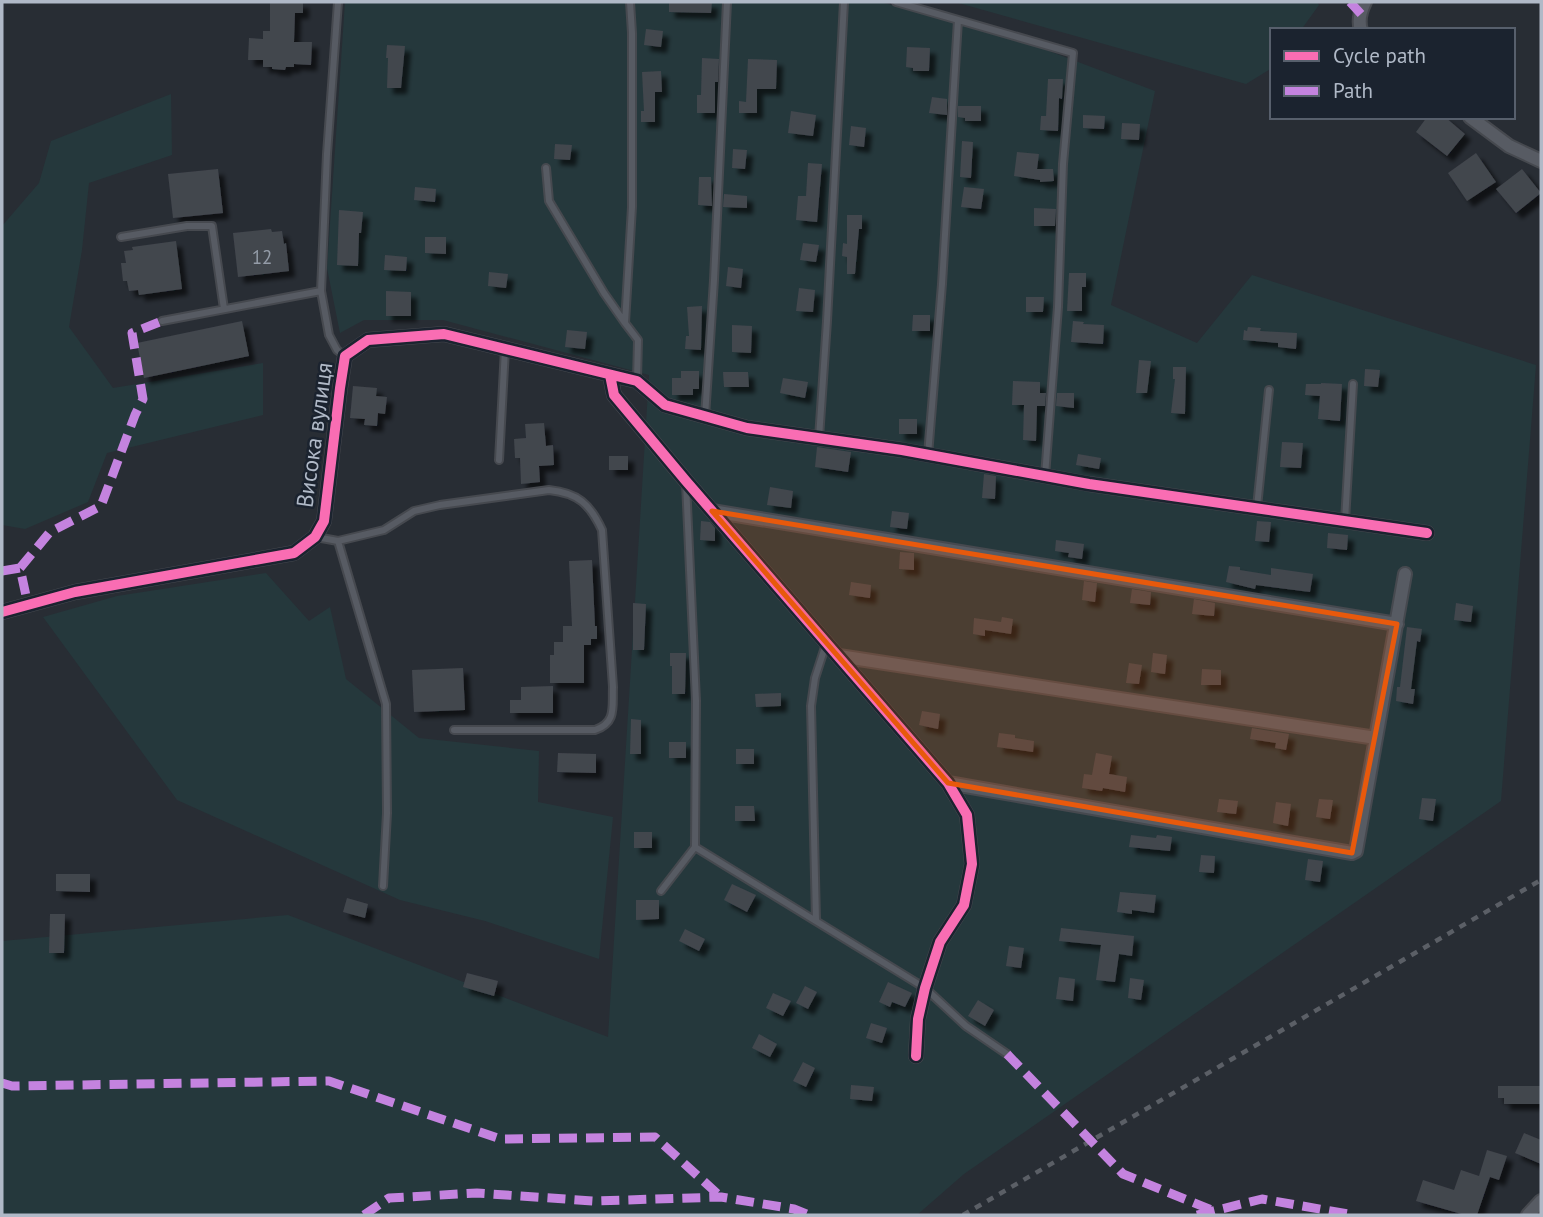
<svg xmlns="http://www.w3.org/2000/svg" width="1543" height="1217" font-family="'PT Sans',sans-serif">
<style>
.green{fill:#25383c}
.building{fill:#42464d;filter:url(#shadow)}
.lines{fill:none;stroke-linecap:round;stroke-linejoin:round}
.service-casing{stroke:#46494f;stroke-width:10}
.minor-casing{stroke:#46494f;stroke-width:16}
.service{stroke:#575b63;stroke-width:6}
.minor{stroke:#575b63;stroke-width:12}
.rail{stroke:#5b5f66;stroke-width:4.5;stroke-dasharray:7 7;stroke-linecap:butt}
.quiet{stroke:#c483df;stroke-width:9;stroke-dasharray:18 9;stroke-linecap:butt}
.cycleway-casing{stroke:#1b232f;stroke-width:15}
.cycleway{stroke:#f96db3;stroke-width:10}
.marked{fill:#e8590c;fill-opacity:0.2;stroke:#e8590c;stroke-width:5;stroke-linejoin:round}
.labels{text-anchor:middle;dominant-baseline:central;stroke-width:5;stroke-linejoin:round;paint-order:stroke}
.number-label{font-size:19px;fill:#949ca8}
.street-label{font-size:23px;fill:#b0b9c7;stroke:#1b232f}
</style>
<defs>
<filter id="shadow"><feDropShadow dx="6" dy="6" stdDeviation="2" flood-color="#0009"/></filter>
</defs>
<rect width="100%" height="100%" fill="#282d34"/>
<path class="green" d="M345 2H881L1033 45 1155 91 1111 305 1197 343 1252 275 1536 365 1501 801 964 1174 917 1215H2V941L288 915 608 1037 649 375 443 320H364L340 333 327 268Z
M955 2H1317L1319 5 1301 30H1272V68L1246 84Z
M171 94 172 155 89 183 82 250 69 327 113 388 263 363V415L107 453 88 502 25 529 2 525V226L39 183 51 141Z
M266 573 309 621 330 607 346 679 419 738 539 751 538 802 613 817 599 959 485 921 400 900 177 800 43 617 117 596Z"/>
<path class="building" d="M270 2H303V13H295L294 42H312L311 65 294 64V67H286L285 70 272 69V67H263V60H248L249 38 263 39V31H270Z
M669 2H712L711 13 669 12Z
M646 29 663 31 661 47 644 45Z
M387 45 405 46 401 88H387L388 58H386Z
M907 47 930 48 929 71H913V68L906 67Z
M702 58 719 59 718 82H715V113H697V95H701Z
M748 59 777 60 776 89H757V113H739V101L746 102Z
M661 71 662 92H655V122H641V111H644L642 72Z
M1048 79H1063L1062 99 1059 98 1058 131 1040 130 1041 116H1046Z
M932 97 947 99V115L929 113Z
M958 106H981V121H965V118L958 117Z
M791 111 816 115 813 136 788 133Z
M1083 115 1105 116 1104 129 1083 128Z
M1427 117H1445L1465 134 1447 156 1416 132Z
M1122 123 1140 124 1139 140 1121 139Z
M851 126 866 128 864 147 849 145Z
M962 141 973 142 971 178 960 177Z
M555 144 572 145 570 160 554 159Z
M733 149 747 150 745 169 732 168Z
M1017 152 1039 154 1037 169H1053L1054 181 1040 182V180L1014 176Z
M1476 153 1496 182 1467 201 1448 173Z
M808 163 822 164 817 222 796 220 798 196H806Z
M218 169 223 213 173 218 168 174Z
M1522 169 1541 193 1516 213 1496 189Z
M699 177H711L712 206 698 205Z
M415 187 436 189 435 202 414 200Z
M964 187 984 189 981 209 961 207Z
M724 194 747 196V208L723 207Z
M1034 208 1056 209 1055 226H1034Z
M339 210 363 212 361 233H359L358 266 337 265Z
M847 215H862V229H859L855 274H847V257L842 256 843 243 847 244Z
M271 229 272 232 282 231 284 244 286 243 289 271 238 277 233 233Z
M425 237H446V254L425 253Z
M176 241 182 289 139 295 138 290 129 291 127 281H123L121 263H126L124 251 133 250 132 247Z
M803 243 819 245 816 262 800 260Z
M385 255 407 257 406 271 384 270Z
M728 267 743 269 741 288 726 286Z
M489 272 508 274 506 288 488 286Z
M1069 273H1086V287H1082V311H1067Z
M799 288 815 290 813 312 796 311Z
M386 291 411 292V316H386Z
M1026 297H1044L1043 312H1026Z
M702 306 701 350 685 349 686 336H689L687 307Z
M913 315H930V331H912Z
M242 321 249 356 144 378 137 343Z
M1073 321 1084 322 1083 324 1104 325 1103 344 1071 342Z
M732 325 752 326 751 353 732 352Z
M1248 327 1261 328 1260 331 1297 333 1296 349 1278 347V343L1243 340 1244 330 1247 331Z
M567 330 587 332 585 349 565 347Z
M1139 360 1151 361 1147 393H1136Z
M1173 367H1186L1185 414 1171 413 1175 379H1173Z
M1365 369 1380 370 1378 387 1364 386Z
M681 371H699V389H693V395H672V378H681Z
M723 372H748L749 387H724Z
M783 378 808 382 805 398 780 393Z
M1013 381 1040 382V393H1046L1045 406H1037L1036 441 1023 440 1024 405H1012Z
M1321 383 1342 384 1340 421 1318 419 1320 396 1305 395 1306 384H1321Z
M353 386 377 388 376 396 387 397 385 414 378 413 377 426 364 425 365 419 350 418Z
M1057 393H1074V408L1056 406Z
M899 419H917V434H899Z
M544 423 546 446 553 445 554 465 539 466 540 482 521 484 520 458H515L514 439 526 438 525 424Z
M1282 442 1303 443 1301 468 1280 467Z
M817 447 851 452 848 472 815 467Z
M1078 454 1101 458 1099 469 1076 465Z
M609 456H628V470H609Z
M984 474 996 476 995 499 982 498Z
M770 487 793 491 791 508 767 505Z
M892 511 909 513 907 529 890 527Z
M701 521 710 522 715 528V541L700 540Z
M1257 521 1271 522 1269 542 1255 541Z
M1328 533 1348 535 1347 550 1327 548Z
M1056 540 1084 544 1082 559 1068 557 1069 553 1055 551Z
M900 552 914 553V570L899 569Z
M592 560 595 626H597V639H591V645H584V683H550V655H554V642H563V626H572L569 561Z
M1229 566 1240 567V570L1271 575V568L1313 574 1310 592 1256 585 1255 589 1226 582Z
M1084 581 1097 583 1095 602 1082 600Z
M851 582 871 585 870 598 849 595Z
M1132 589 1151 592 1150 605 1130 603Z
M1194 599 1215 603 1214 616 1192 614Z
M633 603 646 604 644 650H633Z
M1456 603 1473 606 1471 622 1454 620Z
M1002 617 1013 619 1011 634 985 630V636L973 634 974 618 1001 622Z
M1407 627 1422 629 1420 642 1417 641 1411 689H1415L1413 704 1396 701 1397 687H1400Z
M670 653H686L685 694H672V666H670Z
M1153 653 1167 655 1165 674 1151 672Z
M1129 663 1142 665 1139 684 1126 683Z
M463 668 465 710 414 712 412 670Z
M1202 669 1221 670V685H1201Z
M553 686V713H510V700H521V687Z
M781 693V706L756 707 755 694Z
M922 711 940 714 938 729 919 725Z
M631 719 641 720V754H630Z
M1252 728 1289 734 1286 750 1275 748 1276 743 1250 739Z
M999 733 1015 735V738L1034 741 1033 752 997 747Z
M669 742H686V758H669Z
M736 749H754V764H736Z
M558 753 596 754V773L557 772Z
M1096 753 1112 756 1109 774 1127 777 1125 792 1103 788 1102 791 1082 788 1084 774 1092 775Z
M1422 798 1436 799 1433 821 1419 819Z
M1219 799 1238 801 1236 814 1217 812Z
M1319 799 1333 800 1330 819 1316 817Z
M1276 802 1291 804 1288 826 1273 823Z
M735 806H754L755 821H735Z
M634 832H652V848H634Z
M1131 835 1156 838 1157 835 1172 837 1170 851 1129 847Z
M1201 855 1215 856 1214 873 1199 872Z
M1308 859 1323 861 1320 882 1305 880Z
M56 874H90V892L56 891Z
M732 884 756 895 747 912 724 900Z
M1120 892 1156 895 1154 913 1132 910V914L1117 912Z
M347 898 368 904 365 918 343 912Z
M636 900H659V919L636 920Z
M50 914H65L64 953H49Z
M1061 928 1134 936 1132 956 1119 954 1115 982 1096 980 1101 945 1059 941Z
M685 929 705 939 699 951 679 941Z
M1009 946 1024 948 1021 968 1006 966Z
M467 973 498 981 494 996 463 987Z
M1059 977 1075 979 1073 1001 1056 999Z
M1130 978 1144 980 1141 1000 1128 998Z
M888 982 912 993 905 1007 892 1002 890 1007 879 1002Z
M805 986 817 992 808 1009 796 1003Z
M773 993 791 1001 783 1016 766 1008Z
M978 1000 994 1010 985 1026 968 1016Z
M871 1023 887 1028 882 1043 866 1038Z
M759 1034 777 1044 770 1057 752 1048Z
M803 1062 815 1068 806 1087 793 1081Z
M851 1085 874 1087 872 1101 850 1099Z
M1498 1086H1541V1104H1504V1098H1498Z
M1524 1133 1541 1140V1164L1515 1153Z
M1487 1150 1507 1156 1499 1180 1490 1177 1477 1215H1465L1416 1201 1423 1180 1454 1190 1461 1170 1479 1176Z"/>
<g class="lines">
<g class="service-casing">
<path id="service" d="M338 2 327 154 321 291 329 335 337 350 345 356
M630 2 632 33V207L625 323 638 340 637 380
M896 2 1073 53 1063 164 1058 307 1045 476
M546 168 549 201 604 293 625 323
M121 237 187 226H212L224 309
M162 321 321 291
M705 417 714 280 727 2
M819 438 827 321 844 2
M928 455 942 284 958 20
M499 460 505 349
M1257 507 1269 390
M1345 521 1353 384
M316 537 338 541
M695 847 925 988 966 1026 1007 1054
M383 886 387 813 386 704 338 541 384 530 414 511 440 505 549 490C578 493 590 504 602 530L613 687C612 706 617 723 595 730H454
M661 891 695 847 696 701 686 483
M816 920 811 706 815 678 826 644"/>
</g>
<g class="minor-casing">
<path id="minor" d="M1361 30C1358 21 1361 10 1365 2
M1470 117 1509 146 1541 161
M610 375 614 395 686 481 948 783 967 815 972 864 964 905 940 942 925 988 918 1019 916 1056
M712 511 1397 624
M2 612 75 592 294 553 315 537 324 521 340 388 345 356 368 340 444 334 637 381 665 405 747 428 902 450 1089 484 1427 533
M839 656 1376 738
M948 783 1352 853 1356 851 1405 574
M1528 1215 1541 1201"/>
</g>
<use href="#service" class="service"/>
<use href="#minor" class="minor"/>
<path class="rail" d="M963 1215 1541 880"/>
<path class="quiet" d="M1350 2 1361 14
M20 568 50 532 101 506 135 415 143 399 132 333 162 321
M2 571 20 568 28 605
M1007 1054 1123 1174 1214 1211
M2 1083 12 1086 329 1081 501 1139 655 1137 721 1197
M364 1215 389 1198 477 1193 593 1201 721 1197 794 1209 809 1215
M1197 1215 1262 1199 1354 1215"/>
<g class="cycleway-casing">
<path id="cycleway" d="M610 375 614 395 686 481 948 783 967 815 972 864 964 905 940 942 925 988 918 1019 916 1056
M2 612 75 592 294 553 315 537 324 521 340 388 345 356 368 340 444 334 637 381 665 405 747 428 902 450 1089 484 1427 533"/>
</g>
<use href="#cycleway" class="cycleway"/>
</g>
<path class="marked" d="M712 511 1397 624 1352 853 948 783Z"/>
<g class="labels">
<g class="number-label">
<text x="262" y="257">12</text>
</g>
<g class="street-label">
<text transform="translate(314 435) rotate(-82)">Висока вулиця</text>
</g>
</g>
<rect width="1543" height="1217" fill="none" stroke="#b0b9c7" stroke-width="7"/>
<rect x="1270" y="28" width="245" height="91" fill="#1b232f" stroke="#575f6c" stroke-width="2"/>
<rect x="1284" y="51" width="35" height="10" fill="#f96db3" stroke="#575f6c" stroke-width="2"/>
<text x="1333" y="63" font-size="21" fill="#b0b9c7">Cycle path</text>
<rect x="1284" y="86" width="35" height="10" fill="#c483df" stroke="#575f6c" stroke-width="2"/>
<text x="1333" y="98" font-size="21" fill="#b0b9c7">Path</text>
</svg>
